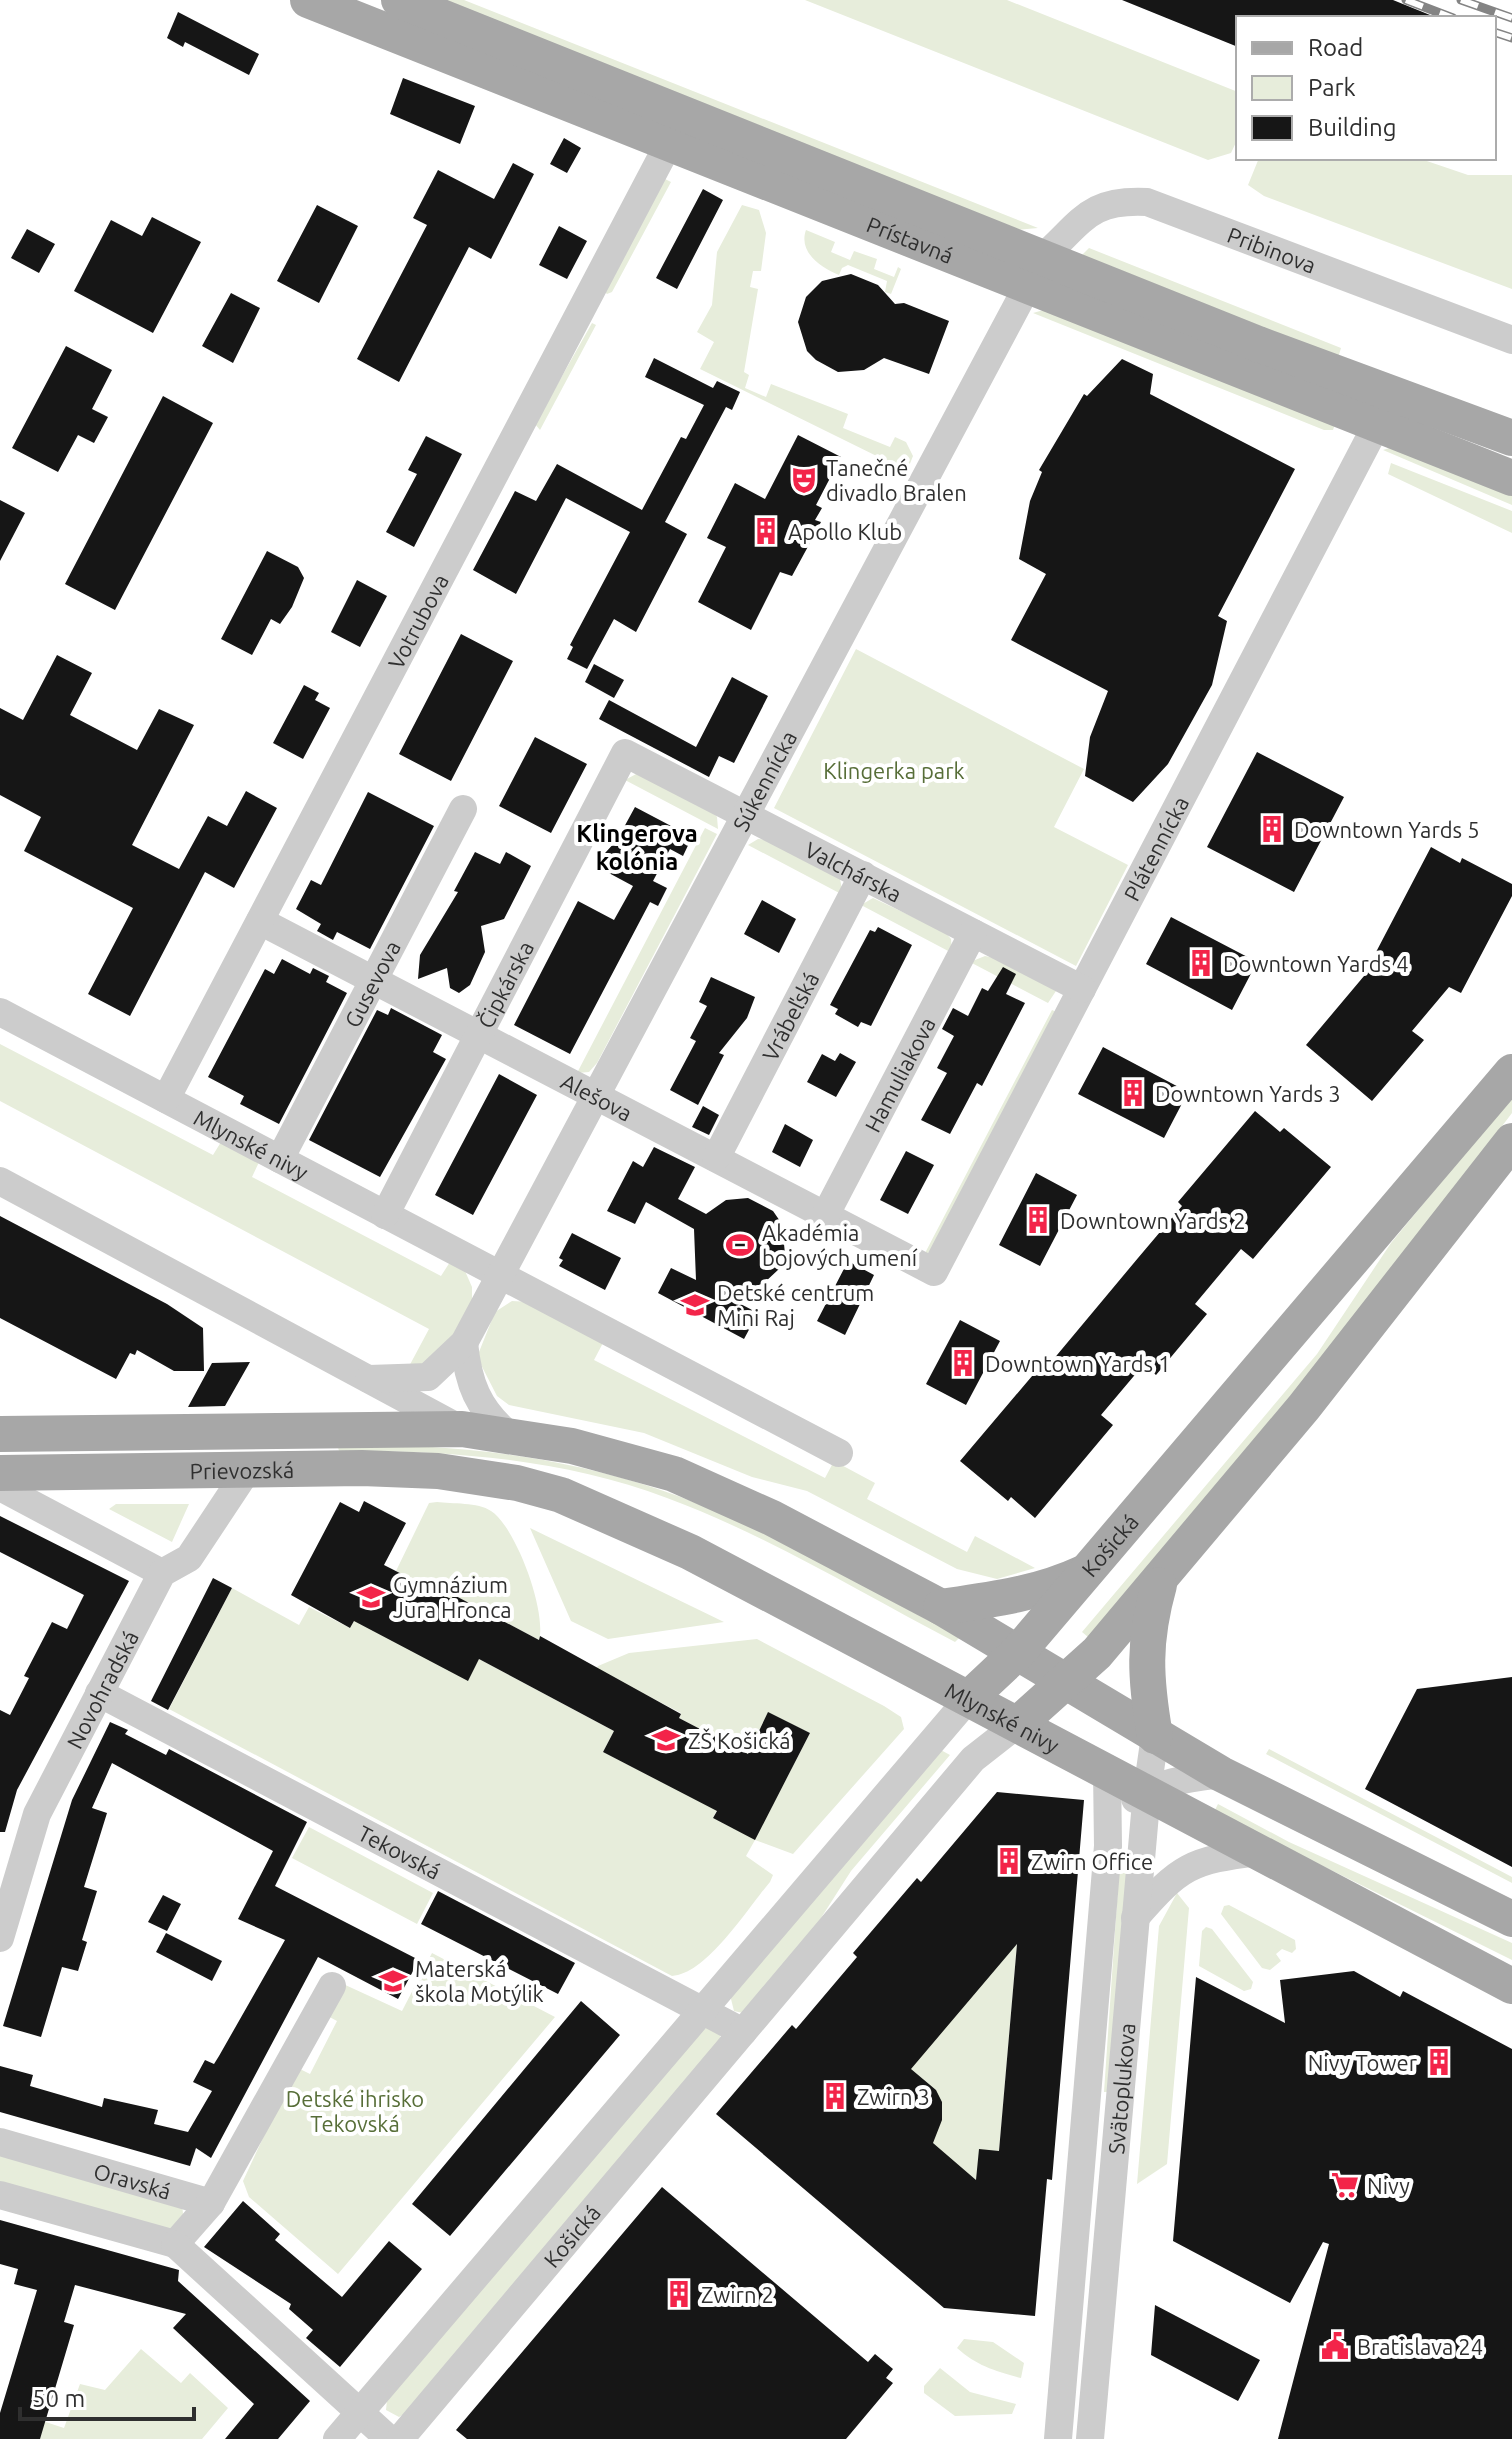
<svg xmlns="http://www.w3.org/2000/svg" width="1512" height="2439" font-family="Ubuntu,sans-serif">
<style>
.green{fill:#e7eddb}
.building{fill:#161616;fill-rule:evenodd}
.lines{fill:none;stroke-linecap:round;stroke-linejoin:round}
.minor{stroke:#ccc;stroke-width:28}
.major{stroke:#a7a7a7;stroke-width:36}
.rail-casing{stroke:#848484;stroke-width:9}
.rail{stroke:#fff;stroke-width:6;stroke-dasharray:18;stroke-linecap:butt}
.labels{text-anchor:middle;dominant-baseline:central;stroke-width:8;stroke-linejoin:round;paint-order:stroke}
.street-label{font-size:22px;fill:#2f2f2f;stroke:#fff}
.poi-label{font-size:22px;fill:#2f2f2f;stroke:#fff;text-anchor:start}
.park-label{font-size:22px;fill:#576e38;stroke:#fff}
.neighbourhood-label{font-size:24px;font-weight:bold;fill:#000;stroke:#fff}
</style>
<rect width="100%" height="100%" fill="#fff"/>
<path class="green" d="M439 0H464L1038 228 1016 230Z
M805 0H1007L1238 92V138L1231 153 1208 160Z
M1259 158H1418L1468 175H1512V289L1264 196 1248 185Z
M663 178 671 182 612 292 607 294 604 291Z
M742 205 759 210 766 233 761 271H753L750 287 758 289 744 372 749 375 745 388 766 397 771 384 848 414 843 428 890 447 895 437 906 442 913 456 907 471 700 369 714 342 697 332 712 305 717 252Z
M806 230 835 242 831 252 850 260 854 251 877 259 874 269 894 277 898 267 901 269 891 294 885 292 887 281 848 265 842 268 839 275C821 268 798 252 806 230Z
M1089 248 1341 348 1338 358 1080 257Z
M1047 309 1335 424 1333 430H1324L1033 313Z
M592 323 596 325 540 430 535 424Z
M1396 446 1512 495V505L1383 450Z
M1391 463 1512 511V533L1388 474Z
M856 649 1084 769 1054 827 1128 865 1076 966 774 808Z
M638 773 711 809 717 817 718 829 625 780Z
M705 828 717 834 597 1063 589 1072 577 1073Z
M758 839 769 840 840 879 843 895 748 845Z
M873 898 945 932 951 939 952 953 861 905Z
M985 956 999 959 1056 991 1048 1003 970 962Z
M1052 1010 1059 1013 935 1249 924 1255Z
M0 1044 213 1155 221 1142 260 1160 252 1177 441 1276 450 1262 465 1271 472 1287V1303L445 1353 406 1372 429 1329 0 1101Z
M1512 1096V1113L1352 1323 1088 1637 1082 1632 1317 1354 1391 1243Z
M512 1301 530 1302 604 1341 594 1360 825 1478 834 1461 875 1483 867 1499 967 1552 975 1536 1035 1568 997 1579 957 1569 807 1491 752 1477 644 1433 509 1405 497 1396 477 1357 495 1312Z
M337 1444C446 1444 551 1454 655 1488 761 1523 861 1586 960 1637L955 1642C861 1593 767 1535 667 1498 563 1459 449 1450 339 1451Z
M437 1502C452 1504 478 1502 491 1511 516 1527 547 1612 539 1640L454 1595 451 1599 396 1571 429 1503Z
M116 1504H189L172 1542 109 1509Z
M530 1528 724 1622 608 1639 571 1621Z
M232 1588 299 1625 309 1607 350 1628 355 1619 467 1680 479 1659 614 1731 603 1752 717 1810 713 1818 755 1839 810 1733 768 1713 746 1757 735 1747 679 1718 681 1713 596 1669 598 1666 629 1653 757 1639 884 1706 901 1717 904 1729 793 1854 755 1840 746 1856 773 1875 770 1882C747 1909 707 1974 672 1976L169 1709Z
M939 1749 950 1755 851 1871 805 1943 743 2013 734 2011 730 1995Z
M1269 1749 1512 1877V1883L1266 1754Z
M1218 1804 1289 1842 1512 1943V1960L1214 1812Z
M309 1827 433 1893 417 1924 292 1858Z
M1120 1858 1128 1860 1108 2092H1104Z
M1177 1893 1189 1908 1167 2164 1137 2184 1159 1926Z
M1229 1905 1295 1940 1296 1949 1292 1953 1282 1949 1276 1954 1281 1961 1270 1970 1262 1968 1221 1914 1224 1906Z
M1206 1927 1212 1929 1253 1982 1251 1989 1244 1991 1199 1966 1202 1931Z
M1017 1944 997 2175 992 2194 819 2100Z
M432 1953 555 2017 338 2274 249 2197 243 2181 296 2067 310 2074 337 2021 324 2014 341 1983 402 2011Z
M710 2025 718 2028 721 2039 408 2412 399 2417 386 2410 387 2400 691 2039Z
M0 2149 181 2204C185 2215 183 2222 173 2230L0 2185Z
M964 2339 993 2342 1024 2363 1021 2378C995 2371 977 2366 957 2348Z
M141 2349 181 2383 190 2373 228 2408 202 2439H17L24 2415 64 2428 80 2384 105 2390Z
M940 2368 970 2392 1016 2404 1012 2414 955 2416 924 2393V2386Z"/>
<path class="building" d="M1122 0H1393L1435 17 1238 18V47Z
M178 12 259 54 249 75 185 42 183 47 167 38Z
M403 78 475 106 460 144 390 114Z
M564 138 581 148 567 173 550 164Z
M513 163 534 174 491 259 469 247 399 382 357 359 427 225 413 218 438 170 494 199Z
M703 189 723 200 677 289 656 278Z
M317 205 358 226 319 303 277 281Z
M152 217 201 242 153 333 74 291 111 220 142 236Z
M559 226 587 241 567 279 539 265Z
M27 229 55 244 39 273 11 258Z
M851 274 878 285 895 304 904 303 949 321 929 374 884 358 864 370 838 372 816 360 807 351 798 322 806 297 822 281Z
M231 293 260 308 233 363 202 346Z
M66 346 112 370 92 409 108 417 94 443 78 435 58 472 12 448Z
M654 358 713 388 717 381 740 392 732 410 726 407 665 522 687 534 636 632 614 619 587 669 567 659 573 647 570 645 630 532 566 498 516 594 473 570 515 491 536 501 557 464 642 510 681 437 686 439 704 405 645 377Z
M1122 359 1153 374 1150 394 1295 469 1218 616 1227 621 1212 685 1168 764 1133 802 1085 776 1090 737 1108 691 1011 640 1046 574 1019 559 1030 501 1042 472 1039 470 1084 394 1087 396Z
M163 396 213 423 115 610 65 584Z
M798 435 841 457 816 505 822 508 815 520 821 522 811 541 792 576 780 572 751 630 698 602 726 547 707 538 735 483 765 499Z
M426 436 462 454 414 547 386 532 417 474 408 470Z
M0 500 25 513 0 561Z
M267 551 298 567 304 578 292 607 280 624 271 619 252 655 221 639Z
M357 580 387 596 360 647 331 632Z
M461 634 513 661 451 781 399 754Z
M57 655 92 673 70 715 137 750 159 709 194 725 132 845 179 869 208 816 227 826 246 791 277 808 234 888 205 872 130 1016 88 994 133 908 24 851 41 817 0 795V708L23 720Z
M594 664 624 680 614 698 585 682Z
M732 677 768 696 734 763 719 756 709 777 599 719 609 700 696 747Z
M304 685 319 693 315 700 330 708 303 759 273 743Z
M535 737 587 764 551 833 499 806Z
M1257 752 1344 797 1294 892 1207 847Z
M368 792 434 826 370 949 337 932 333 940 317 931 321 924 296 909 311 880 321 885Z
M635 807 692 837 683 856 670 849 653 881 667 888 658 906 650 902 570 1054 514 1025 578 901 614 920 633 886 594 865 617 840Z
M1431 847 1460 863 1462 858 1512 884V896L1461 993 1449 987 1412 1031 1424 1040 1372 1101 1306 1045 1380 957 1375 954Z
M475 852 500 864 506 852 531 866 504 919 481 926 485 952 470 985 459 993 450 988 447 968 418 979 420 955 458 892 454 891Z
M762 900 796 919 779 953 744 934Z
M1171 917 1257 962 1232 1010 1146 964Z
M878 927 912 945 871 1026 861 1022 858 1027 835 1014 838 1009 830 1005 870 930 875 932Z
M282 959 310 974 313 968 329 976 326 982 347 993 279 1124 240 1104 244 1096 208 1077 265 969 274 974Z
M1003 967 1016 974 1006 994 1025 1003 982 1086 977 1083 950 1134 921 1120 947 1073 937 1068 954 1036 942 1029 953 1008 968 1016 982 988 988 991Z
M711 977 755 997 747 1018 719 1053 724 1055 698 1105 670 1090 696 1041 690 1038 707 1006 699 1002Z
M391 1008 442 1035 433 1052 446 1059 380 1177 309 1140 377 1010 388 1015Z
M1103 1047 1188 1092 1164 1138 1078 1094Z
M840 1053 856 1062 836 1097 807 1082 822 1054 835 1061Z
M499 1074 537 1095 473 1215 435 1195Z
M703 1106 719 1115 709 1135 692 1127Z
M1255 1111 1280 1132 1284 1128 1331 1167 1253 1259 1241 1249 1195 1304 1207 1314 1156 1375 1144 1364 1101 1415 1113 1425 1035 1518 1011 1497 1008 1501 960 1461 1038 1369 1042 1373 1138 1258 1182 1206 1178 1202Z
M785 1124 813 1140 800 1167 772 1152Z
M654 1147 695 1167 678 1199 706 1214 726 1200 748 1198 773 1211 782 1224 785 1254 779 1269 764 1283 727 1297 758 1313 744 1339 658 1293 671 1268 696 1280 694 1229 646 1202 635 1224 607 1211 633 1161 643 1167Z
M906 1151 934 1165 908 1214 880 1200Z
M1036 1173 1077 1195 1040 1266 999 1245Z
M0 1216 167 1304 203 1328 204 1371H174L137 1350 135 1355 130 1353 116 1379 0 1318Z
M572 1233 621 1258 605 1290 559 1266 563 1260 559 1258Z
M848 1261 874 1275 845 1335 817 1321Z
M960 1320 1000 1341 966 1405 926 1384Z
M250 1362 225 1406 188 1407 212 1363Z
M364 1501 406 1523 384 1565 451 1599 454 1595 539 1640 540 1636 681 1714 679 1718 748 1754 768 1712 810 1733 755 1840 713 1818 717 1811 603 1752 614 1731 479 1659 468 1681 354 1621 350 1628 291 1595 340 1502 359 1512Z
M0 1516 129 1581 17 1790 5 1832H0V1710L10 1715 29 1678 24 1676 52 1622 67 1629 84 1595 0 1552Z
M213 1578 232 1588 168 1710 151 1701Z
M1512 1677V1867L1365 1789 1417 1689Z
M110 1722 128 1730 125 1734 166 1755 169 1749 307 1822 275 1886 419 1960 398 1999 318 1957 211 2158 196 2148 190 2166 0 2112V2066L33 2075 30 2086 102 2107 104 2098 158 2110 154 2124 188 2132 212 2091 193 2082 205 2060 214 2064 219 2056 285 1940 238 1919 273 1851 112 1763 92 1808 107 1813 84 1887 97 1891 82 1940 87 1942 78 1971 62 1967 41 2037 3 2026 72 1800Z
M997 1792 1084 1800 1052 2180 1047 2179 1035 2316 944 2308 716 2114 792 2025 796 2029 857 1957 853 1953 917 1878 921 1882ZM1017 1944 999 2151 979 2149 976 2180 933 2143 942 2120V2102L936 2090 911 2069Z
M438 1891 575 1963 558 1994 421 1924Z
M163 1895 181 1904 167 1931 148 1922Z
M166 1933 222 1961 212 1981 156 1952Z
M1354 1971 1400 1997 1403 1991 1512 2049V2439H1278L1329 2244 1323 2242 1290 2303 1173 2241 1196 1977 1285 2023 1280 1980Z
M581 2001 620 2035 450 2236 412 2204Z
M662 2187 868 2362 875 2354 893 2369 886 2378 893 2383 846 2439H467L456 2430Z
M243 2201 280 2234 275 2240 342 2297 389 2241 422 2269 340 2367 306 2338 313 2330 289 2309 291 2304 204 2247Z
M0 2220 179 2270 178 2281 310 2401 278 2439H225L254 2404 173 2328 186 2314 75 2285 64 2322 74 2325 40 2439H0V2413L37 2290 14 2284 18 2269 0 2264Z
M1155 2305 1260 2360 1238 2401 1151 2355Z"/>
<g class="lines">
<g class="minor">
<path id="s1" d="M260 921 934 1272 1377 424"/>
<path id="s2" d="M0 1012 839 1453"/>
<path id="s3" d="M166 1099 669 143"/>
<path id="s4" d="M716 1158 863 875"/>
<path id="s5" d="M280 1159 463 809"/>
<path d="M0 1181 461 1429"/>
<path id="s6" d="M385 1215 625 753 1082 989"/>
<path id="s7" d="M825 1216 973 933"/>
<path d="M464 1343C468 1383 478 1409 509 1435"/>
<path id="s8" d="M369 1379 428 1377 464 1343 1043 257C1083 221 1089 199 1147 202L1512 340"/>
<path d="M0 1487 162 1573"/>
<path id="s9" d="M99 1693 743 2032"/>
<path d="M1135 1799C1160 1781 1191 1778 1221 1774"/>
<path d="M1135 1918C1180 1866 1191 1860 1259 1852"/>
<path id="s10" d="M0 1938 37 1814 162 1573 189 1558 248 1469"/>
<path id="s11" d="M0 2142 211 2203"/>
<path d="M0 2195 175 2244 211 2203 332 1986"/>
<path d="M175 2244 389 2439"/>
<path d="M337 2439 969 1698"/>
<path id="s12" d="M400 2439 973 1759 1019 1723"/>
<path d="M1058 2439 1108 1846 1107 1770"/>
<path id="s13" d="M1090 2439 1147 1791 1155 1736"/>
</g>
<g class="major">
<path id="s14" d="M308 0 1512 478"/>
<path d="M399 0 1258 344 1512 438"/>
<path d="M0 1434 462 1429 572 1446 674 1474 772 1518 941 1607 1221 1774 1512 1919"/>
<path id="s15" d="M0 1473 362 1468 438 1471 517 1483 561 1495 690 1552 1512 1986"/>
<path d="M941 1607C990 1600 1038 1594 1083 1573"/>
<path id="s16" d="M969 1698 1019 1651 1512 1072"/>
<path d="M1019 1723 1097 1653 1304 1407 1512 1141"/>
<path d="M1155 1736C1145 1678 1143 1642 1159 1585"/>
</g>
<g class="rail-casing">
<path id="rail" d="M1406 0 1453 18
M1461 0 1512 18
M1494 32 1512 38"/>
</g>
<use href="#rail" class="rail"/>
</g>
<defs>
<g id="theatre-bare" transform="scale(2.16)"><path d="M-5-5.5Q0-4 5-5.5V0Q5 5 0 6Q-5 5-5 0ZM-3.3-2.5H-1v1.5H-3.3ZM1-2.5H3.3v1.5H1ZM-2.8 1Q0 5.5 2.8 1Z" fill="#f32449" stroke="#fff" stroke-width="2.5" paint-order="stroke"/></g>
<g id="building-bare" transform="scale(2.16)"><path d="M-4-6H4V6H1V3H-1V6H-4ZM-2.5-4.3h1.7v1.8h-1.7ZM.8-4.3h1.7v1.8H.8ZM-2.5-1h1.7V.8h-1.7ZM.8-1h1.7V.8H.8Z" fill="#f32449" stroke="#fff" stroke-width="2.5" paint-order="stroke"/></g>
<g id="stadium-bare" transform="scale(2.16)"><path d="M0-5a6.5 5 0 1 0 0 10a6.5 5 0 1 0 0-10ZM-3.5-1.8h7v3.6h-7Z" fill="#f32449" stroke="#fff" stroke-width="2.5" paint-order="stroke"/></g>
<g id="school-bare" transform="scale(2.16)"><path d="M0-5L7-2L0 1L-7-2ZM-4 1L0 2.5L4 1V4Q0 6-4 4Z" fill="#f32449" stroke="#fff" stroke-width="2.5" paint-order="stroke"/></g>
<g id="supermarket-bare" transform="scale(2.16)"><path d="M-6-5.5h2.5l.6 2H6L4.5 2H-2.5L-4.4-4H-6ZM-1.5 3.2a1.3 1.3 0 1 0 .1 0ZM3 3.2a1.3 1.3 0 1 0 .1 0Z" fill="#f32449" stroke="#fff" stroke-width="2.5" paint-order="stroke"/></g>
<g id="civic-bare" transform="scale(2.16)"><path d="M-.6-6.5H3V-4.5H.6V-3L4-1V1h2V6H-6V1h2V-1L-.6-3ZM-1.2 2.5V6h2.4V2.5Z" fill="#f32449" stroke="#fff" stroke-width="2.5" paint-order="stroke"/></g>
</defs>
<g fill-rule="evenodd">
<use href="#theatre-bare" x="804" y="480"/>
<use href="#building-bare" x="766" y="531"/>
<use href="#building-bare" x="1272" y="829"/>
<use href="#building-bare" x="1201" y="963"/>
<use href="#building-bare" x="1133" y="1093"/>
<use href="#building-bare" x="1038" y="1220"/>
<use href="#stadium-bare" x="740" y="1245"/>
<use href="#school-bare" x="695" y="1305"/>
<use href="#building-bare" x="963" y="1363"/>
<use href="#school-bare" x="371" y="1597"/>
<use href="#school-bare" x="666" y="1740"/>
<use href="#building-bare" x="1009" y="1861"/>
<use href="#school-bare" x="393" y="1981"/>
<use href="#building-bare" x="1439" y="2062"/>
<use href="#building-bare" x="835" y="2096"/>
<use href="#supermarket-bare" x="1345" y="2185"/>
<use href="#building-bare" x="679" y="2294"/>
<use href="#civic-bare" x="1335" y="2346"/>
</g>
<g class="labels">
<g class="street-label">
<text stroke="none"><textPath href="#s14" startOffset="648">Prístavná</textPath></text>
<text stroke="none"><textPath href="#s8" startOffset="1596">Pribinova</textPath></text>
<text stroke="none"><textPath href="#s3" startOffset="540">Votrubova</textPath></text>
<text stroke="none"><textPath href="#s8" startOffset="746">Súkennícka</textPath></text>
<text stroke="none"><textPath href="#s1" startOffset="1238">Plátennícka</textPath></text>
<text stroke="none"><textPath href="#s6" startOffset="778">Valchárska</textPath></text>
<text stroke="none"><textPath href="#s5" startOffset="198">Gusevova</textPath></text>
<text stroke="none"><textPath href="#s6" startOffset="260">Čipkárska</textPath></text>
<text stroke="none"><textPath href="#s4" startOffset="160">Vrábeľská</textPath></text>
<text stroke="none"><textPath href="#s7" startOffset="160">Hamuliakova</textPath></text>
<text stroke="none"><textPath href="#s1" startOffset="380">Alešova</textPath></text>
<text stroke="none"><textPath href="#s2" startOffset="284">Mlynské nivy</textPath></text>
<text stroke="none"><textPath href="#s15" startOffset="242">Prievozská</textPath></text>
<text stroke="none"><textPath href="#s16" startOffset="208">Košická</textPath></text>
<text stroke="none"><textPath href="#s10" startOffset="270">Novohradská</textPath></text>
<text stroke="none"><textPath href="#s15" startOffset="1058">Mlynské nivy</textPath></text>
<text stroke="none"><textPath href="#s9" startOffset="340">Tekovská</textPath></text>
<text stroke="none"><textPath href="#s13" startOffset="352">Svätoplukova</textPath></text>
<text stroke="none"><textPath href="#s11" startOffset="138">Oravská</textPath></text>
<text stroke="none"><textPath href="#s12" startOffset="266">Košická</textPath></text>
</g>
<g class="poi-label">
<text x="826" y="467">Tanečné<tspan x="826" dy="25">divadlo Bralen</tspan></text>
<text x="788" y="531">Apollo Klub</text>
<text x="1294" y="829">Downtown Yards 5</text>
<text x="1223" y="963">Downtown Yards 4</text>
<text x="1155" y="1093">Downtown Yards 3</text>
<text x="1060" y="1220">Downtown Yards 2</text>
<text x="762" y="1232">Akadémia<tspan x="762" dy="25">bojových umení</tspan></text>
<text x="717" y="1292">Detské centrum<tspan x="717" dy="25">Mini Raj</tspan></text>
<text x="985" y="1363">Downtown Yards 1</text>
<text x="393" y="1584">Gymnázium<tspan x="393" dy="25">Jura Hronca</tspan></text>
<text x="688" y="1740">ZŠ Košická</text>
<text x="1031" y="1861">Zwirn Office</text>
<text x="415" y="1968">Materská<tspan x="415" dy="25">škola Motýlik</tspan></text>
<text x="1417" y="2062" text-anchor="end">Nivy Tower</text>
<text x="857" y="2096">Zwirn 3</text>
<text x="1367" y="2185">Nivy</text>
<text x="701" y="2294">Zwirn 2</text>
<text x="1357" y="2346">Bratislava 24</text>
</g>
<g class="park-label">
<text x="894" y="770">Klingerka park</text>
<text x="355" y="2098">Detské ihrisko<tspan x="355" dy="25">Tekovská</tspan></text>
</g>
<g class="neighbourhood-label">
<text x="637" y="833">Klingerova<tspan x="637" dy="28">kolónia</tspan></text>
</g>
</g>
<rect x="1236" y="16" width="260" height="144" fill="#ffffff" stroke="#acacac" stroke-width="2"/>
<rect x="1252" y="42" width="40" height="12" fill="#a7a7a7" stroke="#acacac" stroke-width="2"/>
<text x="1308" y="56" font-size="24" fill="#2f2f2f">Road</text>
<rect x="1252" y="76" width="40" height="24" fill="#e7eddb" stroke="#acacac" stroke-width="2"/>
<text x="1308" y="96" font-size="24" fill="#2f2f2f">Park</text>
<rect x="1252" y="116" width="40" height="24" fill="#161616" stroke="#acacac" stroke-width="2"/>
<text x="1308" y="136" font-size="24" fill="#2f2f2f">Building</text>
<path d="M20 2407v12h174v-12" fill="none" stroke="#2f2f2f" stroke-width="4"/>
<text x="32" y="2407" font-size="24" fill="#2f2f2f" stroke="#ffffff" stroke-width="6" paint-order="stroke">50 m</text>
</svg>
